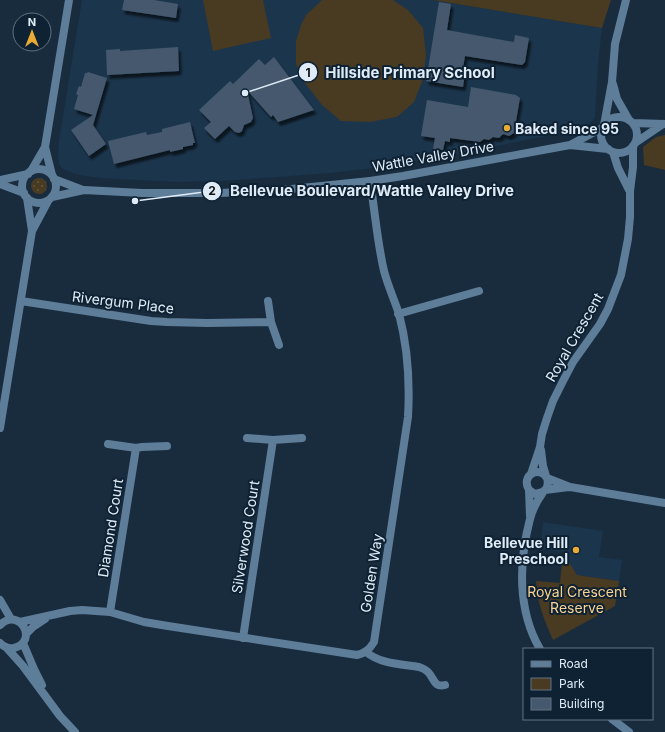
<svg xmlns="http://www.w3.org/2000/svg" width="665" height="732" font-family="Inter,sans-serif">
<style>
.built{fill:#1b354c}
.green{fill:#493a22}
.garden{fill:url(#garden-dots)}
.building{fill:#44596d;filter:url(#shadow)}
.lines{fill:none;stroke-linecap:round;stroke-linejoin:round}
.minor{stroke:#5e7d99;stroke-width:8}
.tertiary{stroke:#5e7d99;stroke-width:8}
.poi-dot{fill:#e9ab38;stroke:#0e2233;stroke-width:1.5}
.labels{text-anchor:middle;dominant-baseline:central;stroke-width:4;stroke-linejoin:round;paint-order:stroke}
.poi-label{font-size:14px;font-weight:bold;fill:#dfecf7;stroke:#0e2233;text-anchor:start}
.street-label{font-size:14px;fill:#dfecf7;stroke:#0e2233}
.park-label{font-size:14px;fill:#fad291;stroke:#0e2233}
.leader{fill:none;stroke:#dfecf7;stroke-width:1.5}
.callout-dot{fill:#dfecf7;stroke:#0e2233;stroke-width:1.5}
.mark-label{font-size:12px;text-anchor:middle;font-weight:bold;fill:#111}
.callout-label{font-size:15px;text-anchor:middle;font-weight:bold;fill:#dfecf7;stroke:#0e2233;stroke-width:4;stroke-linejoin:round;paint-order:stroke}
</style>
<defs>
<pattern id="garden-dots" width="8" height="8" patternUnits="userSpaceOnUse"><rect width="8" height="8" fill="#493a22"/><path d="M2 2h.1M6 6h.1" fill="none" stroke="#635743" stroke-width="1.8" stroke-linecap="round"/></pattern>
<filter id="shadow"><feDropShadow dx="2.5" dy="4" stdDeviation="1" flood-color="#0009"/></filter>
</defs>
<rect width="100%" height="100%" fill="#182c3e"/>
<path class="built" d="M82 0H433L602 28 598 63 595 117 593 120 590 123 576 130 461 153 382 167 330 173 222 181 178 182 101 178 79 175 65 170 62 168 59 164 58 154 59 140Z
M543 522 603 531 599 557 622 560 619 581 577 575 563 552 540 549Z"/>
<path class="green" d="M203 0H263L271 38 213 51Z
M322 0H393L408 10 423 28 426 55 423 79 414 102 397 117 370 122 341 121 322 105 305 83 296 64V41L301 25 306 15Z
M433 0H611L602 28Z
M665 135V170L644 165 643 147 656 137Z
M563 552 577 575 619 581 615 606 553 640C544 620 537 602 536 581L560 583Z"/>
<path class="garden" d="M31 186a8 8 0 1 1 16 0a8 8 0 1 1-16 0Z"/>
<path class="building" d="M124 0H154L178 4 176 18 122 10Z
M439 2 451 4 447 30 514 42 515 35 529 38 525 62 522 65 465 56 462 74H465L463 87 426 81Z
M178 47 179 71 107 75 106 50 120 49V51Z
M274 57 314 110 278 122 273 115 271 117 247 90 253 118 251 122 244 125 242 131 239 133 235 132 229 126 215 139 204 128 211 122 199 110 230 81 233 84 259 59 265 65Z
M88 72 107 78 93 125 106 144 89 156 71 130 93 115 74 109 78 95 76 94 79 86 81 87 85 73H87Z
M471 87 516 95 520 98 514 133 509 136 503 134 499 138 493 137 489 140 484 139 480 142 450 138V142L445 141 443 150 433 149 435 138 421 136 427 100 468 107Z
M190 122 195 143H193V145L183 147V149L170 152V150L114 164 108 141 146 132 147 135 162 132V129Z"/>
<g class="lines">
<path class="minor" d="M31 171 45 147
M52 175 45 147 69 0
M27 198 32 231
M21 301 151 321 167 322 207 323 271 322 268 301
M398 314 479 291
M271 322 279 345
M0 428 32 231 48 201
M273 440 302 438
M108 444 136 448 110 612
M136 448 142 447 167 446
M0 600 11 619
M20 622 70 611 82 610 110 612 144 622 168 626 357 655C365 653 369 650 374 642L408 417C410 382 408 348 399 314 394 299 388 286 384 271 377 241 375 211 370 181
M0 625C20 606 39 642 14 648 9 649 4 647 0 643
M26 634 33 627 45 619
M243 638 273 440 247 438
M23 643 34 669 42 685
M6 647 23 666 60 716 75 732
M366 652C381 664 399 664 419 667 422 668 425 669 428 672 434 678 434 688 445 685"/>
<path class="tertiary" d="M613 84 617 99 629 120
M601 135a18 18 0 1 1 36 0a18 18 0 1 1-36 0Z
M633 123 664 124
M604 125 612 82 615 44 626 0
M635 143 663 124
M570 145 602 128
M613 152 618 168 629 190
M22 186a17 17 0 1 1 34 0a17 17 0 1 1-34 0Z
M54 179 83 190
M0 180 28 174
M0 184 24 193
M52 197 84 190 142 193H220L282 190 370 181 403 176 570 145 608 149
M541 450 543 466 546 476
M531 474 540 447 542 434 547 418 553 401 563 381 573 362 600 324 608 309 621 275 628 239 630 217V191L633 167V146
M547 478 570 487 665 503
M529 490 530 516
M545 490 569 487
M540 649C517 610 519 561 530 519 532 511 537 501 542 494 543 491 546 490 547 487 548 484 548 481 547 478 540 465 520 475 529 490L535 494 542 492
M612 719 629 732"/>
</g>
<g class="poi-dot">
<circle cx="507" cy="128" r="4"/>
<circle cx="576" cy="550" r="4"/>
</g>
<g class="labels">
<g class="poi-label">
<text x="515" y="128">Baked since 95</text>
<text x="568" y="542" text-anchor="end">Bellevue Hill<tspan x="568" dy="16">Preschool</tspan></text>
</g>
<g class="street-label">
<text transform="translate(433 156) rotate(-10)">Wattle Valley Drive</text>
<text transform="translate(123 302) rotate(7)">Rivergum Place</text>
<text transform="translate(574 337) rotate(-60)">Royal Crescent</text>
<text transform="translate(110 528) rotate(-81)">Diamond Court</text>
<text transform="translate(245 537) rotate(-81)">Silverwood Court</text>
<text transform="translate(371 573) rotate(-81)">Golden Way</text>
</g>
<g class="park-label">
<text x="577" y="591">Royal Crescent<tspan x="577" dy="16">Reserve</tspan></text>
</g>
</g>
<path class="leader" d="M245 93L308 72M135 201L212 191"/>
<g class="callout-dot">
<circle cx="245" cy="93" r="4"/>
<circle cx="135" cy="201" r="4"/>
<circle cx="308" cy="72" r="10"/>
<circle cx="212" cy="191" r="10"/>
</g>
<g class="mark-label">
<text x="308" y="77">1</text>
<text x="212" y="195">2</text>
</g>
<g class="callout-label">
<text x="410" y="78">Hillside Primary School</text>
<text x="372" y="196">Bellevue Boulevard/Wattle Valley Drive</text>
</g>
<rect x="523" y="648" width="130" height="72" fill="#0e2233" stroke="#627381"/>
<rect x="531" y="661" width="20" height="6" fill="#5e7d99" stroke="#627381"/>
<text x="559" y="668" font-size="12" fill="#dfecf7">Road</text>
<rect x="531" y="678" width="20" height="12" fill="#493a22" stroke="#627381"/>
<text x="559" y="688" font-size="12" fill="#dfecf7">Park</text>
<rect x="531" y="698" width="20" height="12" fill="#44596d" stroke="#627381"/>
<text x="559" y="708" font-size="12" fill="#dfecf7">Building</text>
<g transform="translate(32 32)"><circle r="19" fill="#0e2233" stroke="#627381"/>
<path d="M0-3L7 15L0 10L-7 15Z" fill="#e9ab38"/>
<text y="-6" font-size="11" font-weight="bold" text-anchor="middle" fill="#dfecf7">N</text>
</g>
</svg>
